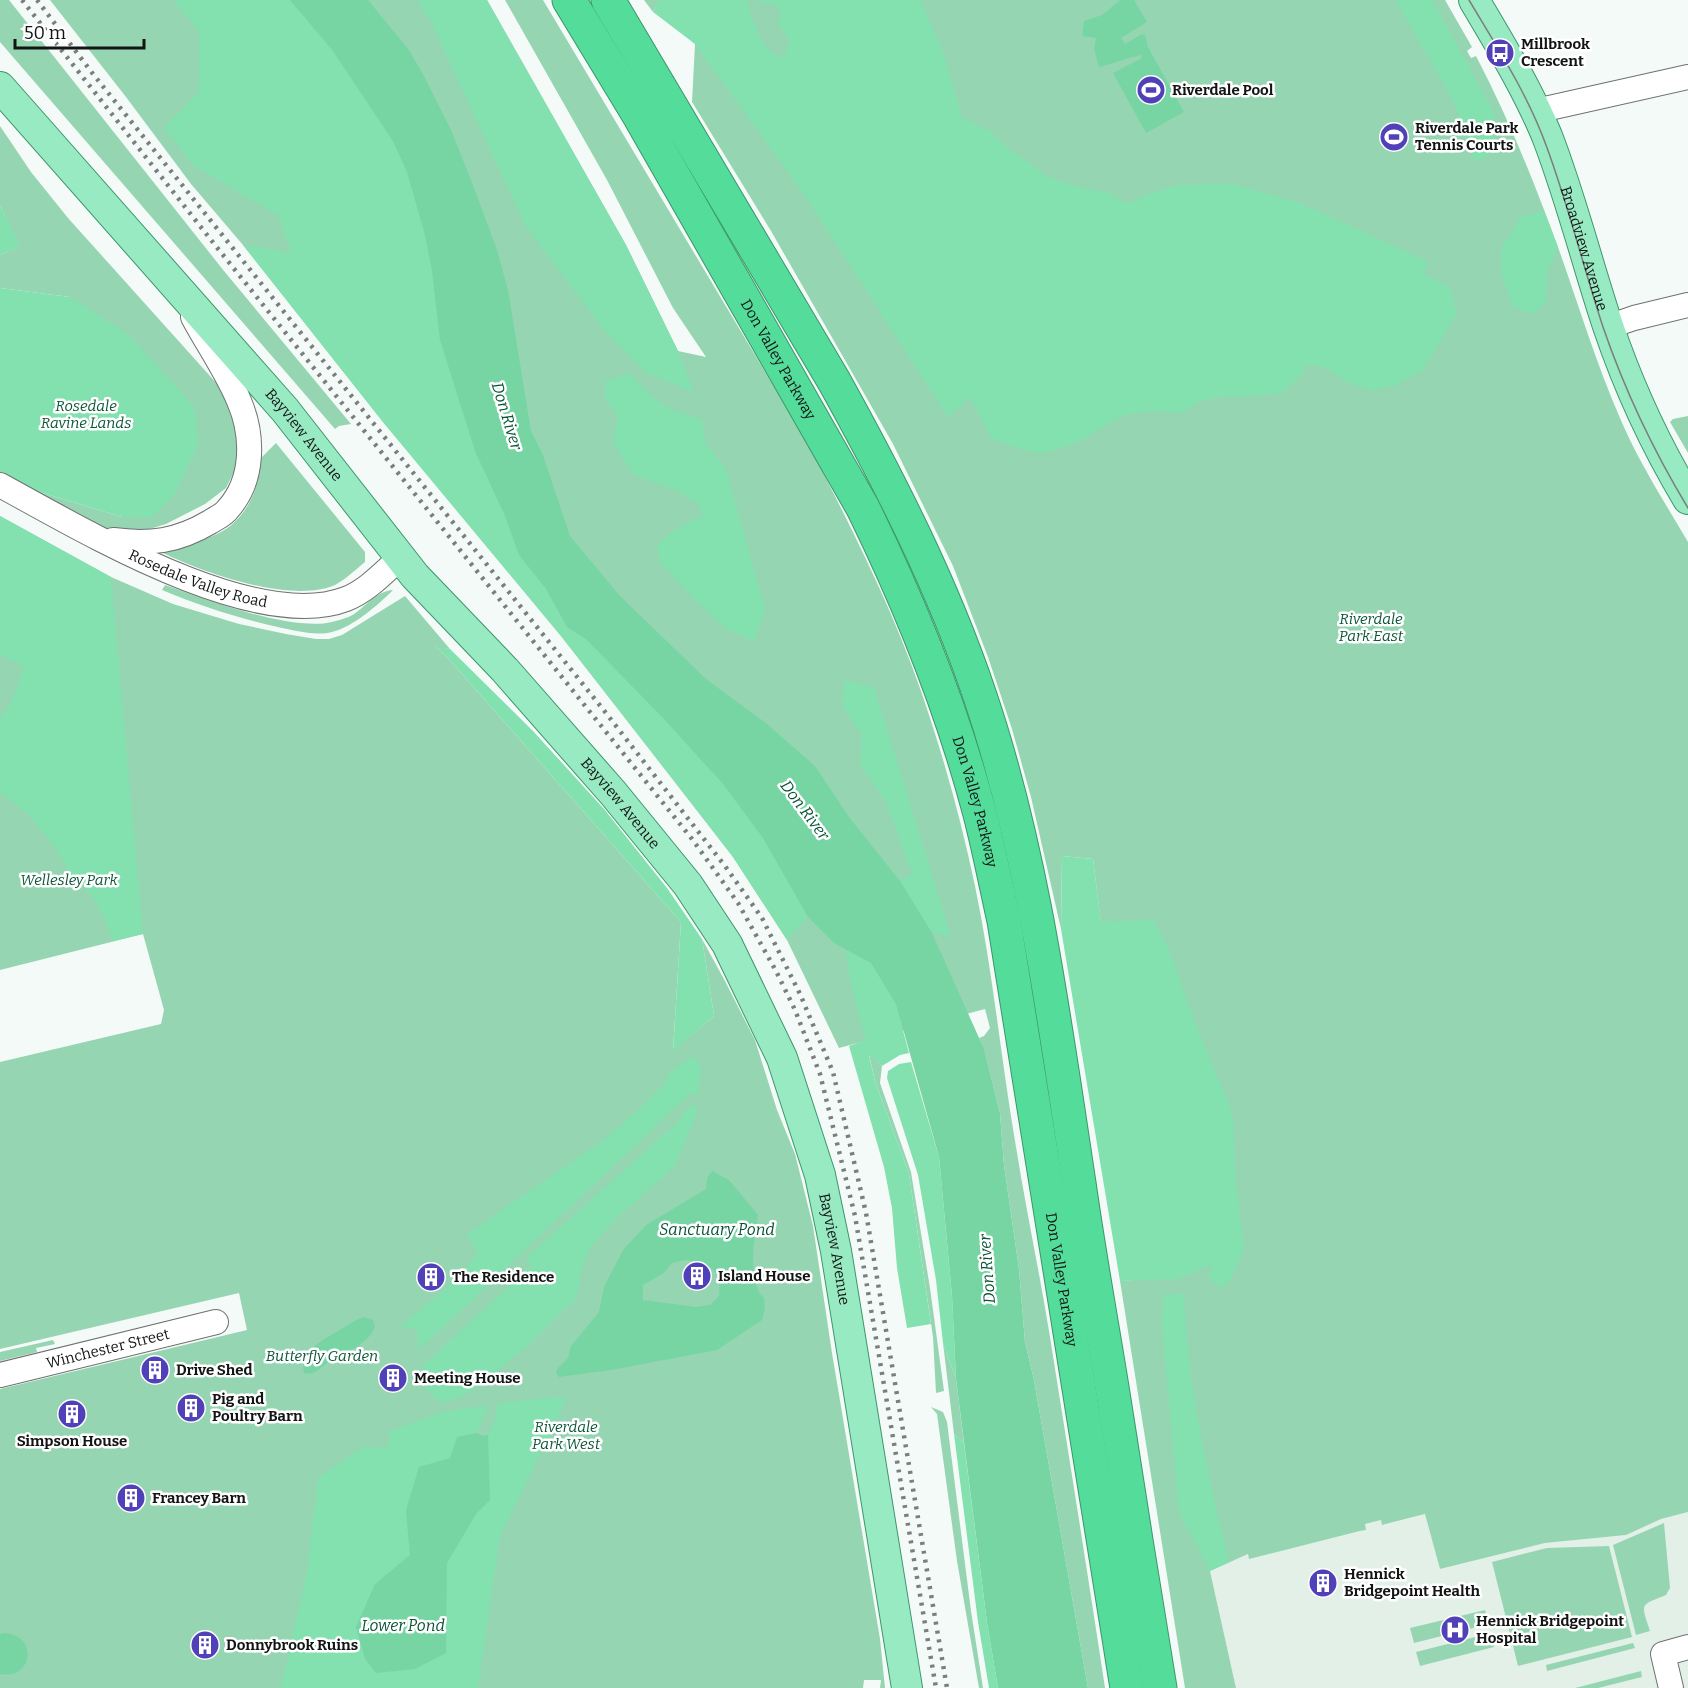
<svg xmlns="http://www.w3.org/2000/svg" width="1688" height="1688" font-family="Bitter,serif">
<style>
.built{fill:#e3f0e8}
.green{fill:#96d5b2}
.forest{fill:#83e0af}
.water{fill:#77d5a4;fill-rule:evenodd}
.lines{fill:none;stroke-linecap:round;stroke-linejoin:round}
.minor-casing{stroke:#6d726f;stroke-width:26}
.major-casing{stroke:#3d966c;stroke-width:32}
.highway-casing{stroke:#3d966c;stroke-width:35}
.minor{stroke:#fff;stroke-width:24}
.major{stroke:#98eac3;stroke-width:30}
.highway{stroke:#54dc9b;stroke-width:33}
.tram{stroke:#7a7e7c;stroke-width:1.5}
.rail{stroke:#7a7e7c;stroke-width:4.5;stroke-dasharray:3 6;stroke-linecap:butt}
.labels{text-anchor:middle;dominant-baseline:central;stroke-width:5;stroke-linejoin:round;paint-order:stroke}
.poi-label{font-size:15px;font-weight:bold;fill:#131514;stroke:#fff;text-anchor:start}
.street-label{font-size:15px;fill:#131514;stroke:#fff}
.park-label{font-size:15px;font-style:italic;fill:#0d5738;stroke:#fff}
.water-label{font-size:16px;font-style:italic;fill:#085435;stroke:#fff}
</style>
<rect width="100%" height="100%" fill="#f4faf7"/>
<path class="built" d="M1688 1512V1688H1236L1210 1571 1241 1556 1248 1554 1250 1558 1365 1530 1364 1524 1381 1520 1383 1525 1426 1514 1440 1569 1545 1543 1625 1535 1661 1519Z"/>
<path class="green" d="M0 0H9L224 271 351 424 339 426 335 429 0 42Z
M50 0H487L626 245 678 351 706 357 673 308 607 180 505 0H543L810 447C855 535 900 623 930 718 948 773 963 829 975 886 993 972 1001 1060 1016 1147 1026 1209 1039 1270 1049 1331 1068 1450 1087 1569 1105 1688H1088L1034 1380 1025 1342 1019 1269 1004 1165 1000 1113 984 1050 979 1038 984 1036 990 1028 985 1009 839 1048 787 940 733 857 561 636 383 422 243 245 191 184 126 97Z
M644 0H1445L1472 47 1467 51 1471 58 1476 56C1509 119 1535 184 1559 250 1579 306 1596 363 1620 418 1638 461 1664 501 1688 542V1512L1661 1519 1626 1535 1545 1543 1440 1569 1425 1514 1382 1525 1381 1520 1365 1524 1366 1530 1360 1531 1249 1559 1248 1554 1210 1571 1236 1688H1185L1120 1281 1160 1278 1131 1167 1093 859 1062 856 1061 929 1031 797 1012 729 988 657 953 566 893 444 771 231 692 102 695 44 658 8V3L653 12Z
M0 126 31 172 68 218 219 386 230 404 237 428 238 448 235 470 226 488 205 504 166 524 143 531 105 529 33 490 122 517 70 297 0 288V255L19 246 0 206Z
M1688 416V453L1670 422 1673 419Z
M276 443 365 552V562C355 570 346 579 335 585 291 604 204 573 163 553 177 543 200 542 217 534 244 522 261 489 259 460Z
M0 516 111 577 173 604 239 624 286 634 316 639H329L342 635 405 596 450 649 436 647 447 657 681 922 673 1050 714 1016 702 939 725 981 755 1040 777 1110 795 1154 813 1226 832 1353 880 1639 885 1688H880L881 1680H864L863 1688H0V1389L247 1330 239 1293 0 1349V1062L161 1024 164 1010 143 934 0 970Z
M165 585C205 599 291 632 332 622 339 620 348 618 354 614 366 606 377 591 393 590 378 605 353 627 332 632 316 636 297 631 282 628 240 619 201 606 162 590Z
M869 1054 882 1066 880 1083 911 1172 930 1288 944 1391 936 1393 933 1337 909 1174 875 1081Z
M53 1340 55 1344 36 1348 37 1352 0 1361V1352Z
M943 1343 956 1379 964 1443 954 1434Z
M931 1407 943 1412 947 1422 971 1611 983 1688H979L957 1561 937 1414Z
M1664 1523 1670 1588 1666 1595C1639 1606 1641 1603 1650 1631L1636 1635 1613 1545Z
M1609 1546 1632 1637 1518 1666 1492 1562 1547 1548Z
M1485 1610 1489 1624 1414 1643 1410 1628Z
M1491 1633 1494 1647 1420 1666 1416 1652Z
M1633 1643 1635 1648 1547 1671 1546 1665Z
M1641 1671 1642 1677 1598 1688H1575Z"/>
<path class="forest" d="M173 0H290C332 50 380 108 406 169 419 200 425 239 432 271L505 516 519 555 546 589 567 627 586 639 663 718 723 784 763 838 808 917 787 940 733 857 662 765 561 636 383 422 243 245 291 253 279 216 193 165 164 128 199 92V31Z
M418 0H487L626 245 678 351 694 393 645 372 607 334 525 225 433 26Z
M659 0H747C753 22 759 46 780 57L786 55 789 40 779 25 780 10 774 4 761 3 760 0H920L944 54 962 117 991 132 1009 149 1050 178 1085 189 1106 192 1127 204 1147 195 1178 185 1233 184 1300 203 1427 261 1425 275 1449 287 1457 313 1423 370 1394 386 1371 390 1348 383 1327 368 1307 364 1299 378 1281 393 1247 397 1224 396 1201 401 1182 413 1152 411 1123 415 1082 440 1051 452 1037 453 1024 450 992 439 970 397 948 417 805 196 695 44 653 12Z
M1396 0H1432L1495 114 1490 127 1499 150 1477 161 1472 155 1453 101Z
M0 206 20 246 0 255Z
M1544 211 1558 247 1547 272 1546 303 1532 314 1513 306 1501 274 1502 245 1512 234 1520 217Z
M0 288 70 297 128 334 195 408 198 445 174 495 152 517H122L33 490 0 472Z
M629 373C655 401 664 410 702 419L706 444 726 469 765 609 754 641 725 628 696 601 660 562 657 546 673 531 703 515 699 505 678 491 634 475 613 443 618 417 606 400 605 382Z
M0 516 111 577 143 934 113 941 105 919 92 896 67 868 56 848 28 814 0 792V719L12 701 24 666 0 655Z
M435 646 450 649 533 731 604 809 667 888 702 939 714 1016 673 1051 681 922 447 657Z
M845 681 874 687 951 936 932 933 900 881 912 874 886 802 860 764 862 735 842 706Z
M1062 856 1093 859 1101 922 1153 920 1168 947 1196 1025 1230 1107 1233 1118 1236 1186 1244 1249 1231 1279 1223 1288 1213 1282 1208 1276 1213 1264 1178 1279 1120 1281 1061 929Z
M845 950 871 963 896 1004 909 1053 900 1055 882 1066 869 1055 875 1081 909 1174 931 1324 907 1328 897 1268 892 1208 884 1167 849 1046 866 1040 852 989Z
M692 1057 698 1060 701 1069 698 1094H690L684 1099 465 1307 418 1350 417 1329 399 1327 457 1279 478 1253 467 1234 598 1144 633 1115 665 1083 669 1073Z
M911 1062 939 1157 952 1296 956 1379 943 1343 936 1280 918 1175 887 1078 888 1071 899 1064Z
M694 1105 697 1106 696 1116 675 1165 670 1171 621 1214 591 1246 580 1273V1286L574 1302 565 1308 526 1347 476 1388 460 1397 440 1403 414 1374 531 1266 526 1258 678 1122 689 1107Z
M1172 1294H1184C1187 1384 1208 1475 1229 1562L1210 1571 1179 1512 1162 1327 1163 1295Z
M555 1397 567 1398 500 1536 478 1688H281L307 1572 318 1478 363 1447 386 1448 391 1437 385 1433 443 1412 489 1405 477 1433 457 1437 450 1458 406 1510 410 1555 375 1584 446 1652 447 1563 476 1514 490 1500 488 1435 495 1420 497 1404Z
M954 1434 964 1443 987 1623 998 1688H989L978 1622Z"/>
<path class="water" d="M290 0H368L409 50 424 76 452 132 474 188 497 250 508 290 531 431 543 455 570 536 620 596 706 679 767 724 815 766 849 817 900 881 932 933 984 1049 1000 1113 1004 1165 1019 1269 1025 1342 1034 1380 1088 1688H998L987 1623 956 1379 952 1296 939 1157 896 1004 871 963 834 943 808 917 763 838 723 784 663 718 586 639 567 627 546 589 519 555 505 516 475 451 440 340 432 271 425 235 407 172 393 141 333 51Z
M1120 0H1134L1147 22 1121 38 1125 44 1142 34 1145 35 1148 47 1184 112 1146 133 1113 73 1142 58 1141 55C1126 58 1113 64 1099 67L1094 49 1096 38 1082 36 1084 21 1102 15Z
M712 1171 729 1180 758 1215C754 1236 747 1283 764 1298L765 1308 762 1320 717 1350 611 1370 559 1377 556 1373 557 1369 568 1358 571 1346 599 1312 604 1287 623 1250 646 1225 706 1189 707 1178ZM686 1260C710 1264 722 1270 719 1296L710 1305 696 1307 643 1300V1285L664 1273 672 1263Z
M364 1317 373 1320 375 1327C367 1346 345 1352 329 1362 319 1367 317 1376 304 1373 299 1351 323 1340 338 1331 347 1326 354 1320 364 1317Z
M477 1433 484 1436 488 1435 490 1500 476 1514 447 1563 446 1653 415 1669 376 1673 365 1659 356 1627 375 1584 410 1555 406 1510 419 1467 450 1458 457 1437Z
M4 1633C39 1635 33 1680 0 1674V1634Z"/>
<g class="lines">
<g class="minor-casing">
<g id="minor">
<path d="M1536 111 1688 77"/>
<path d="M1608 327 1634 318 1688 305"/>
<path id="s1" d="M0 485C81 529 255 634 346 599 367 591 384 572 400 558"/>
<path d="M113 540C150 545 178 541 210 522 216 518 224 515 228 509 254 480 254 436 239 401 227 372 208 345 193 317"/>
<path id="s2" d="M0 1375 216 1322"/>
<path d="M1671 1688 1663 1654 1688 1647"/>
</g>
</g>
<g class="major-casing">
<g id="major">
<path id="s3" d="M1474 0C1500 44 1527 88 1547 136 1571 198 1587 263 1608 326 1629 388 1655 444 1688 499"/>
<path id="s4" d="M0 87 285 410 415 576 505 670 613 793 688 885 727 944 782 1058 820 1175 836 1251 907 1688"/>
</g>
</g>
<g class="highway-casing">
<g id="highway">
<path id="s5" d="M569 0 640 117 863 508C911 606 952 708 980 814 989 849 996 885 1004 921L1127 1688"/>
<path d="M608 0 834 381C890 482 943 586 980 696 1033 853 1054 1019 1079 1183 1090 1262 1105 1340 1117 1419 1131 1509 1145 1598 1160 1688"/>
</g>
</g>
<use href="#minor" class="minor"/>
<use href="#major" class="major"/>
<use href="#highway" class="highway"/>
<path class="tram" d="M1469 0C1497 47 1527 93 1546 145 1568 204 1583 266 1603 327 1625 391 1653 450 1688 508"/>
<path class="rail" d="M22 0 215 245 692 839 738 903 776 971 795 1010 820 1074 855 1216 936 1688
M37 0 93 74 602 708 725 866 762 918 800 994 833 1072 866 1213 947 1688"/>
</g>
<defs>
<g id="bus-disc" transform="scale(1.5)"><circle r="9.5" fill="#5041b9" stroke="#fff"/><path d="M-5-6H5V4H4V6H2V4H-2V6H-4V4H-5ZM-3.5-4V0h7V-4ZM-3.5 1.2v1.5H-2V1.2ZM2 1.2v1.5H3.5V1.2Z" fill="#fff"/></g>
<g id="stadium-disc" transform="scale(1.5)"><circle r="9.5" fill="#5041b9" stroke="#fff"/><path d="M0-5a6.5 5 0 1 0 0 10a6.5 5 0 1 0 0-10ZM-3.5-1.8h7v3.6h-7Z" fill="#fff"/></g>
<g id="building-disc" transform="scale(1.5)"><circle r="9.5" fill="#5041b9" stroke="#fff"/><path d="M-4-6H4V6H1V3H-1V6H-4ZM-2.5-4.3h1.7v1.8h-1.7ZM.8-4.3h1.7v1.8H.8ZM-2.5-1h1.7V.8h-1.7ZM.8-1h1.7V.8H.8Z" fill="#fff"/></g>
<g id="hospital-disc" transform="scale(1.5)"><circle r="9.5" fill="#5041b9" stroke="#fff"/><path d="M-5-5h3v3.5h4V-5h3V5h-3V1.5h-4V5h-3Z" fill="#fff"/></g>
</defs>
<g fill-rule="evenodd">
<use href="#bus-disc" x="1500" y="53"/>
<use href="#stadium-disc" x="1151" y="90"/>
<use href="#stadium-disc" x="1394" y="137"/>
<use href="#building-disc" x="697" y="1276"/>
<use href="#building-disc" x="431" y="1277"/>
<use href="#building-disc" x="155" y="1370"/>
<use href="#building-disc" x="393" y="1378"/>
<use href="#building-disc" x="191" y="1408"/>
<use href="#building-disc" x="72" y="1414"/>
<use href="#building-disc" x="131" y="1498"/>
<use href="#building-disc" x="1323" y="1583"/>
<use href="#hospital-disc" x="1455" y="1630"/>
<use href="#building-disc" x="205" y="1645"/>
</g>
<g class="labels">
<g class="poi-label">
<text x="1521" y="44">Millbrook<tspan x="1521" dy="17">Crescent</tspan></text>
<text x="1172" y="90">Riverdale Pool</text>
<text x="1415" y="128">Riverdale Park<tspan x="1415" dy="17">Tennis Courts</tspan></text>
<text x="718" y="1276">Island House</text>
<text x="452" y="1277">The Residence</text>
<text x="176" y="1370">Drive Shed</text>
<text x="414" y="1378">Meeting House</text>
<text x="212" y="1399">Pig and<tspan x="212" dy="17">Poultry Barn</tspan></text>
<text x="72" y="1441" text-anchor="middle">Simpson House</text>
<text x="152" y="1498">Francey Barn</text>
<text x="1344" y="1574">Hennick<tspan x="1344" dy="17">Bridgepoint Health</tspan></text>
<text x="1476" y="1621">Hennick Bridgepoint<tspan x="1476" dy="17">Hospital</tspan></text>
<text x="226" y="1645">Donnybrook Ruins</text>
</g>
<g class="street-label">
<text stroke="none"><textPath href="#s3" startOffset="273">Broadview Avenue</textPath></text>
<text stroke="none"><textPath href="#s5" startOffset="416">Don Valley Parkway</textPath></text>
<text stroke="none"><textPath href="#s4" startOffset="462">Bayview Avenue</textPath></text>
<text stroke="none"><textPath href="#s1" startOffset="220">Rosedale Valley Road</textPath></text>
<text stroke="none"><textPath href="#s5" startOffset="902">Don Valley Parkway</textPath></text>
<text stroke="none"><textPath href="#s4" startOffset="948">Bayview Avenue</textPath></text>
<text stroke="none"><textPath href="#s4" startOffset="1450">Bayview Avenue</textPath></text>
<text stroke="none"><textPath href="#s5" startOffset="1388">Don Valley Parkway</textPath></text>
<text stroke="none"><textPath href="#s2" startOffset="111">Winchester Street</textPath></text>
</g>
<g class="park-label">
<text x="86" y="406">Rosedale<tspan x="86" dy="17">Ravine Lands</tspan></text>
<text x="1371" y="619">Riverdale<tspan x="1371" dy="17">Park East</tspan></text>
<text x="69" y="880">Wellesley Park</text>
<text x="322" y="1356">Butterfly Garden</text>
<text x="566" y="1427">Riverdale<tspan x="566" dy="17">Park West</tspan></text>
</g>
<g class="water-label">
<text transform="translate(507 416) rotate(73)">Don River</text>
<text transform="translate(805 810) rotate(53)">Don River</text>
<text x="717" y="1229">Sanctuary Pond</text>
<text transform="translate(987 1269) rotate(-94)">Don River</text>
<text x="403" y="1625">Lower Pond</text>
</g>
</g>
<path d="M15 39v9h129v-9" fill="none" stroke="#131514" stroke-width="3"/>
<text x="24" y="39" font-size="18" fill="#131514" stroke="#ffffff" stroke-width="4.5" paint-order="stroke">50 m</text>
</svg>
